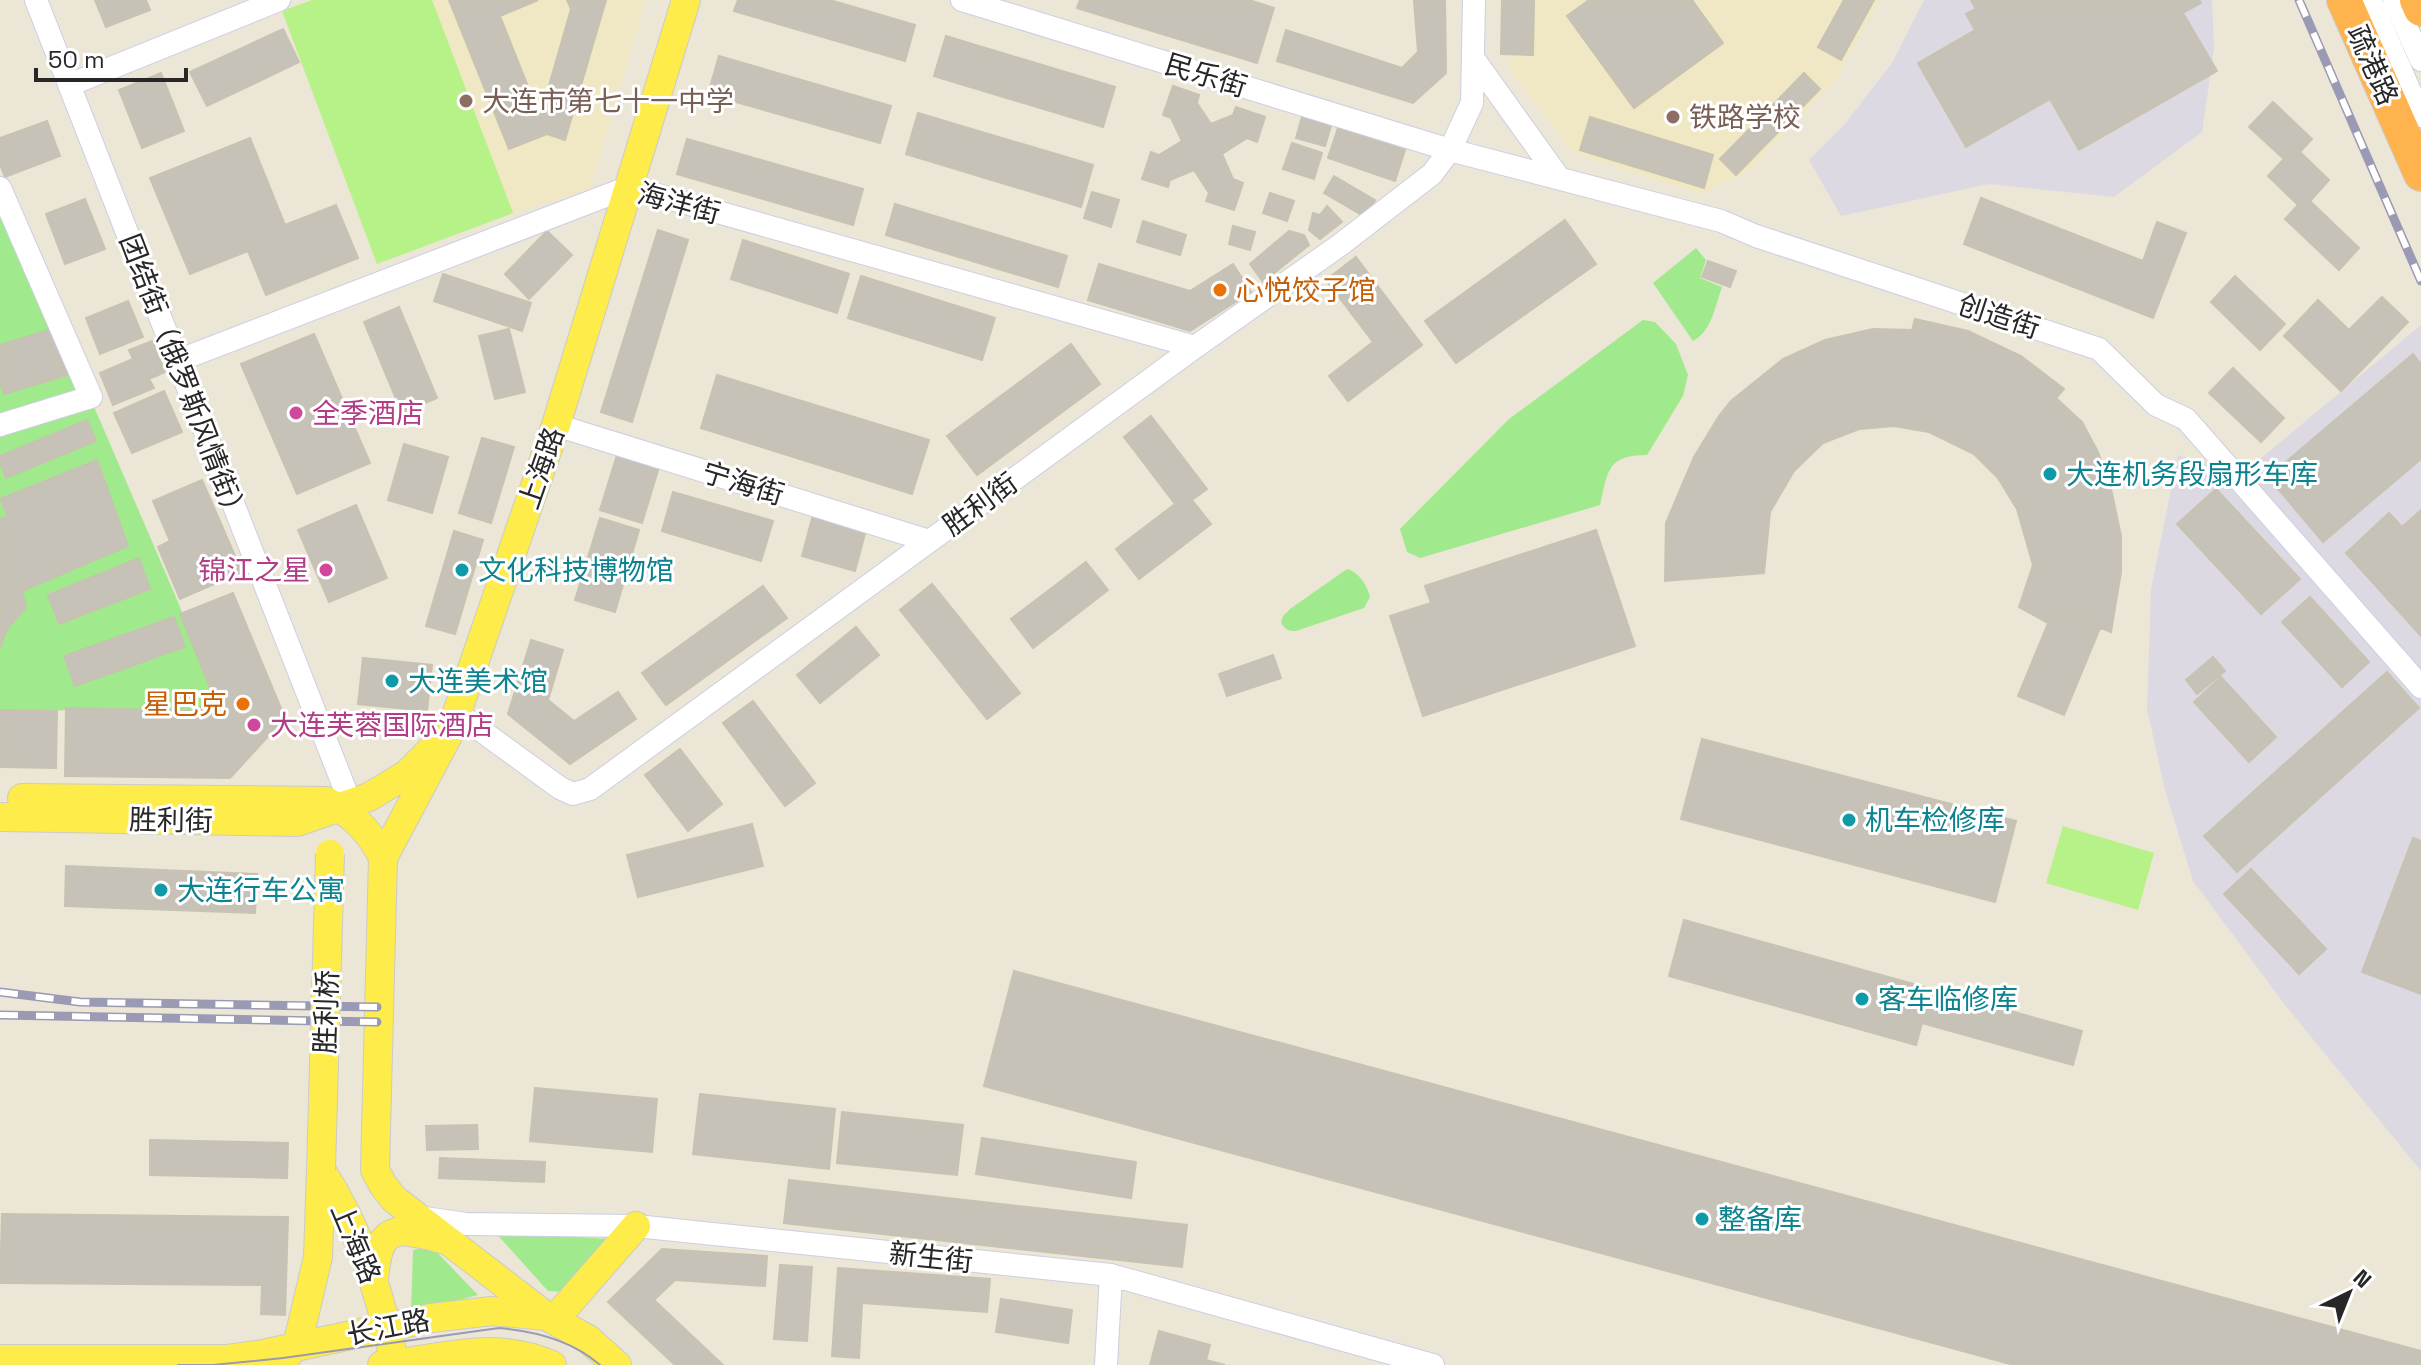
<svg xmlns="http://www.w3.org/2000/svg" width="2421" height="1365" font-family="'Space Grotesk','Noto Sans SC',sans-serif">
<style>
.industrial{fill:#ddd9e3}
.education{fill:#f0e8c4}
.green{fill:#a0e98d}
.pitch{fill:#b6f287}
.building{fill:#c7c2b7;stroke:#c7c2b1;stroke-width:2}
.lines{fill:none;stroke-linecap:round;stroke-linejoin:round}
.minor-casing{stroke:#cccee3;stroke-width:24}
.major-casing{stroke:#cbcbcb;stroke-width:30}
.highway-casing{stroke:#cbcbcb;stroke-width:36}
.minor{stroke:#fff;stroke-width:22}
.major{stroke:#feec4a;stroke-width:28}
.highway{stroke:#ffb34f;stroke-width:34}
.tram{stroke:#9a9ab4;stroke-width:2}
.rail-casing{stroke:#9a9ab4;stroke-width:9}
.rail{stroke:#fff;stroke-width:6;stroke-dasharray:18;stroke-linecap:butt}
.major-bridge-casing{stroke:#cbcbcb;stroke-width:30;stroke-linecap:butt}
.major-bridge{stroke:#feec4a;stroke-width:28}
.education-dot{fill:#8d6e63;stroke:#fff;stroke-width:3}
.food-dot{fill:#e8710a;stroke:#fff;stroke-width:3}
.hotel-dot{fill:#d1479c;stroke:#fff;stroke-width:3}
.culture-dot{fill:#0f9aa8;stroke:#fff;stroke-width:3}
.labels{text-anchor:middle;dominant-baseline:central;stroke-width:6;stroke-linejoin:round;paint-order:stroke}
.street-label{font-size:28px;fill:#272727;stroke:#fff}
.education-label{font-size:28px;fill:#785e54;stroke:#fff;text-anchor:start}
.food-label{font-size:28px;fill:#c56008;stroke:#fff;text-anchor:start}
.hotel-label{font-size:28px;fill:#b23c85;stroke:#fff;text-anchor:start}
.culture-label{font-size:28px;fill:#0d838f;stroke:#fff;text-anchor:start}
</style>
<rect width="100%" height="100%" fill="#ece6d7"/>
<path class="industrial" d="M1924 0H2212L2214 49 2202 132 2114 197 1989 184 1841 216 1809 160 1844 125 1892 63Z
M2421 325V1171L2285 1005 2193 881 2165 790 2147 709 2151 589 2178 455 2242 474Z"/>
<path class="education" d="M312 0H646L590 190 513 213 377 264 282 11Z
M1510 0H1880L1835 81 1749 171 1701 194 1575 154 1509 70Z"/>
<path class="green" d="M0 188 178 602 213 694 198 711 0 710Z
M1696 248 1706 260 1700 278 1722 287C1715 306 1712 331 1693 341L1653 283Z
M1643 320 1655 322 1676 344 1688 375 1683 396 1647 455C1607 455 1608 471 1600 505L1420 558 1407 552 1400 529 1509 419Z
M1347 569C1359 572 1367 585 1370 597L1364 608 1296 631C1288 631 1284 629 1281 622L1283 616 1290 609Z
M494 1231 609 1239 566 1292 548 1291Z
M431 1246 478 1295 411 1313 413 1250Z"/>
<path class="pitch" d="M312 0H432L513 213 377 264 282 11Z
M2063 826 2154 853 2138 910 2046 883Z"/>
<path class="building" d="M95 0H146L150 10 106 27Z
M449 0H538L500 16 540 117 571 9 567 0H606L565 140 547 134 509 149Z
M738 0H830L915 25 905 61 734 11Z
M1080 0H1249L1274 8 1257 63 1077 8Z
M1445 0 1446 73 1413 103 1277 61 1286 30 1402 68 1418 52 1414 1Z
M1502 0H1534L1533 55 1501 54Z
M1589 0H1692L1723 43 1634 108 1567 16Z
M1844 0H1874L1841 60 1818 47Z
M1971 0H2199L2201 3 2183 13 2217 71 2079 150 2050 99 1966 147 1918 63 1975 30 1966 14 1976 9Z
M283 29 299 62 207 106 190 72Z
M946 36 1115 87 1103 127 934 76Z
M719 56 891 106 880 143 708 94Z
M161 73 184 131 142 148 119 90Z
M1804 73 1820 89 1736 175 1720 159Z
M1173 86 1199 95 1197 103 1211 124 1233 115 1236 107 1265 117 1257 142 1247 138 1222 154 1233 179 1243 183 1234 210 1206 201 1209 193 1194 170 1170 180 1168 187 1142 179 1151 152 1159 155 1182 141 1171 118 1163 115Z
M2273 102 2312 139 2300 152 2329 180 2310 201 2359 248 2339 270 2285 219 2298 205 2268 176 2284 159 2249 127Z
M918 113 1093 165 1081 207 906 154Z
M1302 117 1331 126 1325 146 1296 138Z
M1590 117 1713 155 1704 188 1580 150Z
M47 121 60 156 5 177 0 164V138Z
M1338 128 1405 150 1395 181 1328 158Z
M250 138 285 225 336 205 358 258 266 295 248 251 190 274 150 178Z
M687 139 863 189 853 225 677 174Z
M1292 143 1322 153 1314 179 1283 169Z
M1334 176 1375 200 1365 217 1324 193Z
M1092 192 1119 200 1111 227 1084 218Z
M1270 193 1294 201 1287 221 1263 213Z
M1981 198 2143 261 2157 222 2186 233 2153 318 1964 244Z
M85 199 105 249 65 264 46 214Z
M895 204 1067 256 1058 287 886 235Z
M1327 206 1342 222 1320 239 1309 230 1313 213 1320 215Z
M1565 220 1596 264 1456 363 1425 321Z
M1143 221 1186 235 1180 255 1137 242Z
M1233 226 1255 232 1250 250 1229 244Z
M658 230 688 240 632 422 601 412Z
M547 231 572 255 529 299 505 274Z
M1289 231 1304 235 1309 245 1263 282 1250 264Z
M743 240 849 274 837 313 731 279Z
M1356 257 1422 345 1348 401 1329 376 1373 342 1326 280Z
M1708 261 1736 271 1730 287 1702 277Z
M1099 264 1190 291 1233 264 1251 292 1190 331 1088 300Z
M443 274 531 303 522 331 434 301Z
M861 276 995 318 982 360 848 318Z
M2235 276 2285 324 2260 350 2211 302Z
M2382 297 2408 322 2341 391 2284 336 2318 300 2349 330Z
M128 301 143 337 100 354 86 318Z
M399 307 437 398 402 413 364 322Z
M1915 319 1968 331 2021 356 2064 389 2056 398 2082 422 2098 452 2112 493 2121 536V572L2111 632 2054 609 2048 623 2019 607 2033 565 2017 509 1998 478 1974 454 1929 432 1894 426 1859 429 1823 443 1794 471 1770 512 1764 573 1665 581 1666 523 1694 457 1719 416 1731 401 1783 359 1825 340 1873 329 1912 330Z
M52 329 67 375 4 394 0 383V345Z
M509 329 525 392 495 399 479 336Z
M314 334 370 463 297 494 241 364Z
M152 341 165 372 149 379 154 388 113 405 100 373 133 359 129 350Z
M1071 344 1100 384 977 475 947 436Z
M2413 354 2421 364V459L2323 542 2268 477Z
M2233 368 2284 418 2261 442 2209 393Z
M717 375 929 440 912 494 701 428Z
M164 391 182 432 132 453 114 413Z
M1151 416 1207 489 1192 500 1211 524 1139 579 1116 549 1175 504 1124 437Z
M87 420 96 441 6 478 0 462V456Z
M482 438 514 447 491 523 459 513Z
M404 444 448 457 432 513 388 500Z
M617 455 659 467 642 523 600 510Z
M97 460 128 546 22 591 26 607 7 629 0 648V519L8 516 0 499Z
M202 480 242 572 180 599 158 547 170 541 153 501Z
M2216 489 2300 579 2261 614 2177 524Z
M673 492 773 521 761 561 662 531Z
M356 505 387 578 329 602 298 530Z
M2421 510V636L2346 553 2389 513 2402 527Z
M813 515 866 530 855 571 802 556Z
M600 518 639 530 615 612 575 600Z
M1596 530 1635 646 1423 716 1390 616 1431 603 1425 586Z
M454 531 483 540 455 634 426 626Z
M139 558 150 589 59 624 48 595Z
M1086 562 1108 590 1033 648 1011 619Z
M932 584 1020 693 987 719 900 610Z
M763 586 787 618 666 705 642 673Z
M233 593 285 718 230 778 65 776 66 708 198 711 213 694 180 614Z
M2310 597 2369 662 2342 687 2282 622Z
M2054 609 2100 628 2064 715 2018 696Z
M174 617 185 647 75 686 64 656Z
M856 627 879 655 820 703 797 675Z
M531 640 563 650 548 700 574 721 618 692 636 719 570 764 508 714Z
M1273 655 1281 678 1227 696 1219 674Z
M2213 657 2225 671 2197 694 2186 680Z
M363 658 432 665 427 711 358 704Z
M2387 672 2419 708 2237 872 2204 836Z
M2221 677 2276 737 2249 762 2194 702Z
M753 701 815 783 785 806 723 723Z
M0 710 57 711 56 768 0 767Z
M1702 739 2016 821 1995 902 1681 819Z
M680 749 722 804 688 831 645 775Z
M752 824 763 866 638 897 627 855Z
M2413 838 2421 841V994L2362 972Z
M66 866 257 874 255 913 65 906Z
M2251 869 2326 949 2299 974 2224 894Z
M1684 920 2082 1031 2073 1065 1922 1023 1916 1045 1669 976Z
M1014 971 2421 1351V1365H2014L984 1086Z
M535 1088 657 1099 652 1152 530 1141Z
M700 1094 835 1109 829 1169 693 1154Z
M842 1112 963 1125 957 1175 837 1163Z
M477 1125 478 1149 427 1150 426 1126Z
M982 1138 1136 1162 1131 1198 976 1174Z
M150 1140 288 1143 287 1178 150 1175Z
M440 1158 545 1162 544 1182 439 1178Z
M789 1180 1187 1225 1182 1267 784 1223Z
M2 1214 288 1217 285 1315 261 1314 262 1285 0 1283Z
M662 1249 767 1256 765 1286 675 1280 654 1300 723 1365H675L608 1302Z
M780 1265 812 1267 807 1341 774 1339Z
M838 1268 990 1279 987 1312 862 1303 859 1358 832 1356Z
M1001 1299 1072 1310 1068 1343 996 1332Z
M1159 1331 1210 1345 1206 1360 1225 1365H1150Z"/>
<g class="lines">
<g class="minor-casing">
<path id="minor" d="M36 0 350 802
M962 0 1450 150 1721 221 1756 236 2099 349 2156 405 2186 419 2421 687
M2370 0 2421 116
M2394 0 2421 60
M1473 58 1559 178
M69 85 279 0
M0 188 91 397 0 425
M177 361 629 187 1195 347
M556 425 929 541
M457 713 560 788 573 794 590 789 1195 347 1340 245 1432 174 1450 150 1472 103 1474 0
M418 1217 466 1224 636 1226 1111 1275 1433 1365
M1106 1365 1111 1275"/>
</g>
<g class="major-casing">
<path id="major" d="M22 798 326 801C353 814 370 831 383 858
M0 817 297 822 369 797 407 774 433 748
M321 1170C360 1230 381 1295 395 1365
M374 1279C377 1250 380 1225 416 1233 425 1234 433 1236 441 1239
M546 1316 394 1199 383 1185 375 1170 383 858 451 730 556 425 686 0
M554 1320 636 1226
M285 1357 297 1346 318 1257 321 1170
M0 1359H226L263 1354 431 1318 492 1311 546 1316 588 1339 617 1365
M382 1365C444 1359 491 1339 552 1365"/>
</g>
<g class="highway-casing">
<path id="highway" d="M2344 0 2421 174
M2417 0 2421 9"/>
</g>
<use href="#minor" class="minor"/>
<use href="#major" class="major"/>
<use href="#highway" class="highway"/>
<path class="tram" d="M178 1365H213L283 1358 499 1328C535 1331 572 1340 600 1365"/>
<g class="rail-casing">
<path id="rail" d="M2299 0 2421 281
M0 992 80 1002 377 1007
M0 1015 377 1022"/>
</g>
<use href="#rail" class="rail"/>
<g class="major-bridge-casing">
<path id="major-bridge" d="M321 1170 330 854"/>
</g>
<use href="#major-bridge" class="major-bridge"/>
</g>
<g class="education-dot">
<circle cx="466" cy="101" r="8"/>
<circle cx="1673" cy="117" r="8"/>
</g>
<g class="food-dot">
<circle cx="1220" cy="290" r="8"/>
<circle cx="243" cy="704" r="8"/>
</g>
<g class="hotel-dot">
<circle cx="296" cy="413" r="8"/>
<circle cx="326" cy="570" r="8"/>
<circle cx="254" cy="725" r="8"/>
</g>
<g class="culture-dot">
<circle cx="2050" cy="474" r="8"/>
<circle cx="462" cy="570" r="8"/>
<circle cx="392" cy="681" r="8"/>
<circle cx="1849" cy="820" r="8"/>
<circle cx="161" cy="890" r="8"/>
<circle cx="1862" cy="999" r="8"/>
<circle cx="1702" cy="1219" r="8"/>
</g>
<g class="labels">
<g class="street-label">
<text transform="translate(2373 65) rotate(66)">疏港路</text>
<text transform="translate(1206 75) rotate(17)">民乐街</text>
<text transform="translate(679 203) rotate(15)">海洋街</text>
<text transform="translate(1999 316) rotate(18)">创造街</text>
<text transform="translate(184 379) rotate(69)">团结街（俄罗斯风情街）</text>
<text transform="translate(541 468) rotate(-71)">上海路</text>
<text transform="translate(743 483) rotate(17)">宁海街</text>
<text transform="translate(980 504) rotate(-36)">胜利街</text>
<text transform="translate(171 820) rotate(1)">胜利街</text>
<text transform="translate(326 1012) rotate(-88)">胜利桥</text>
<text transform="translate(356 1243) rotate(67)">上海路</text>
<text transform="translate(931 1257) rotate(6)">新生街</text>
<text transform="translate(388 1327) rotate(-11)">长江路</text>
</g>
<g class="education-label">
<text x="482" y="101">大连市第七十一中学</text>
<text x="1689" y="117">铁路学校</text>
</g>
<g class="food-label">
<text x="1236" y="290">心悦饺子馆</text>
<text x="227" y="704" text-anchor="end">星巴克</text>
</g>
<g class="hotel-label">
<text x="312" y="413">全季酒店</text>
<text x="310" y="570" text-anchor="end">锦江之星</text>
<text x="270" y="725">大连芙蓉国际酒店</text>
</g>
<g class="culture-label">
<text x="2066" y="474">大连机务段扇形车库</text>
<text x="478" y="570">文化科技博物馆</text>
<text x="408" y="681">大连美术馆</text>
<text x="1865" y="820">机车检修库</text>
<text x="177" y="890">大连行车公寓</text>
<text x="1878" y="999">客车临修库</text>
<text x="1718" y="1219">整备库</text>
</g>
</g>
<g transform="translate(2349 1293) rotate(43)" stroke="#ffffff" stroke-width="6" paint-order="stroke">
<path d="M0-6L14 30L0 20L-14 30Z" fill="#272727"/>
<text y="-12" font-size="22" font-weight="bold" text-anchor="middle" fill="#272727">N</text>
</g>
<path d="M36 68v12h150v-12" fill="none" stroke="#272727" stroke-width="4"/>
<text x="48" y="68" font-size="24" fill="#272727" stroke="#ffffff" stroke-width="6" paint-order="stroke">50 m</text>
</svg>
